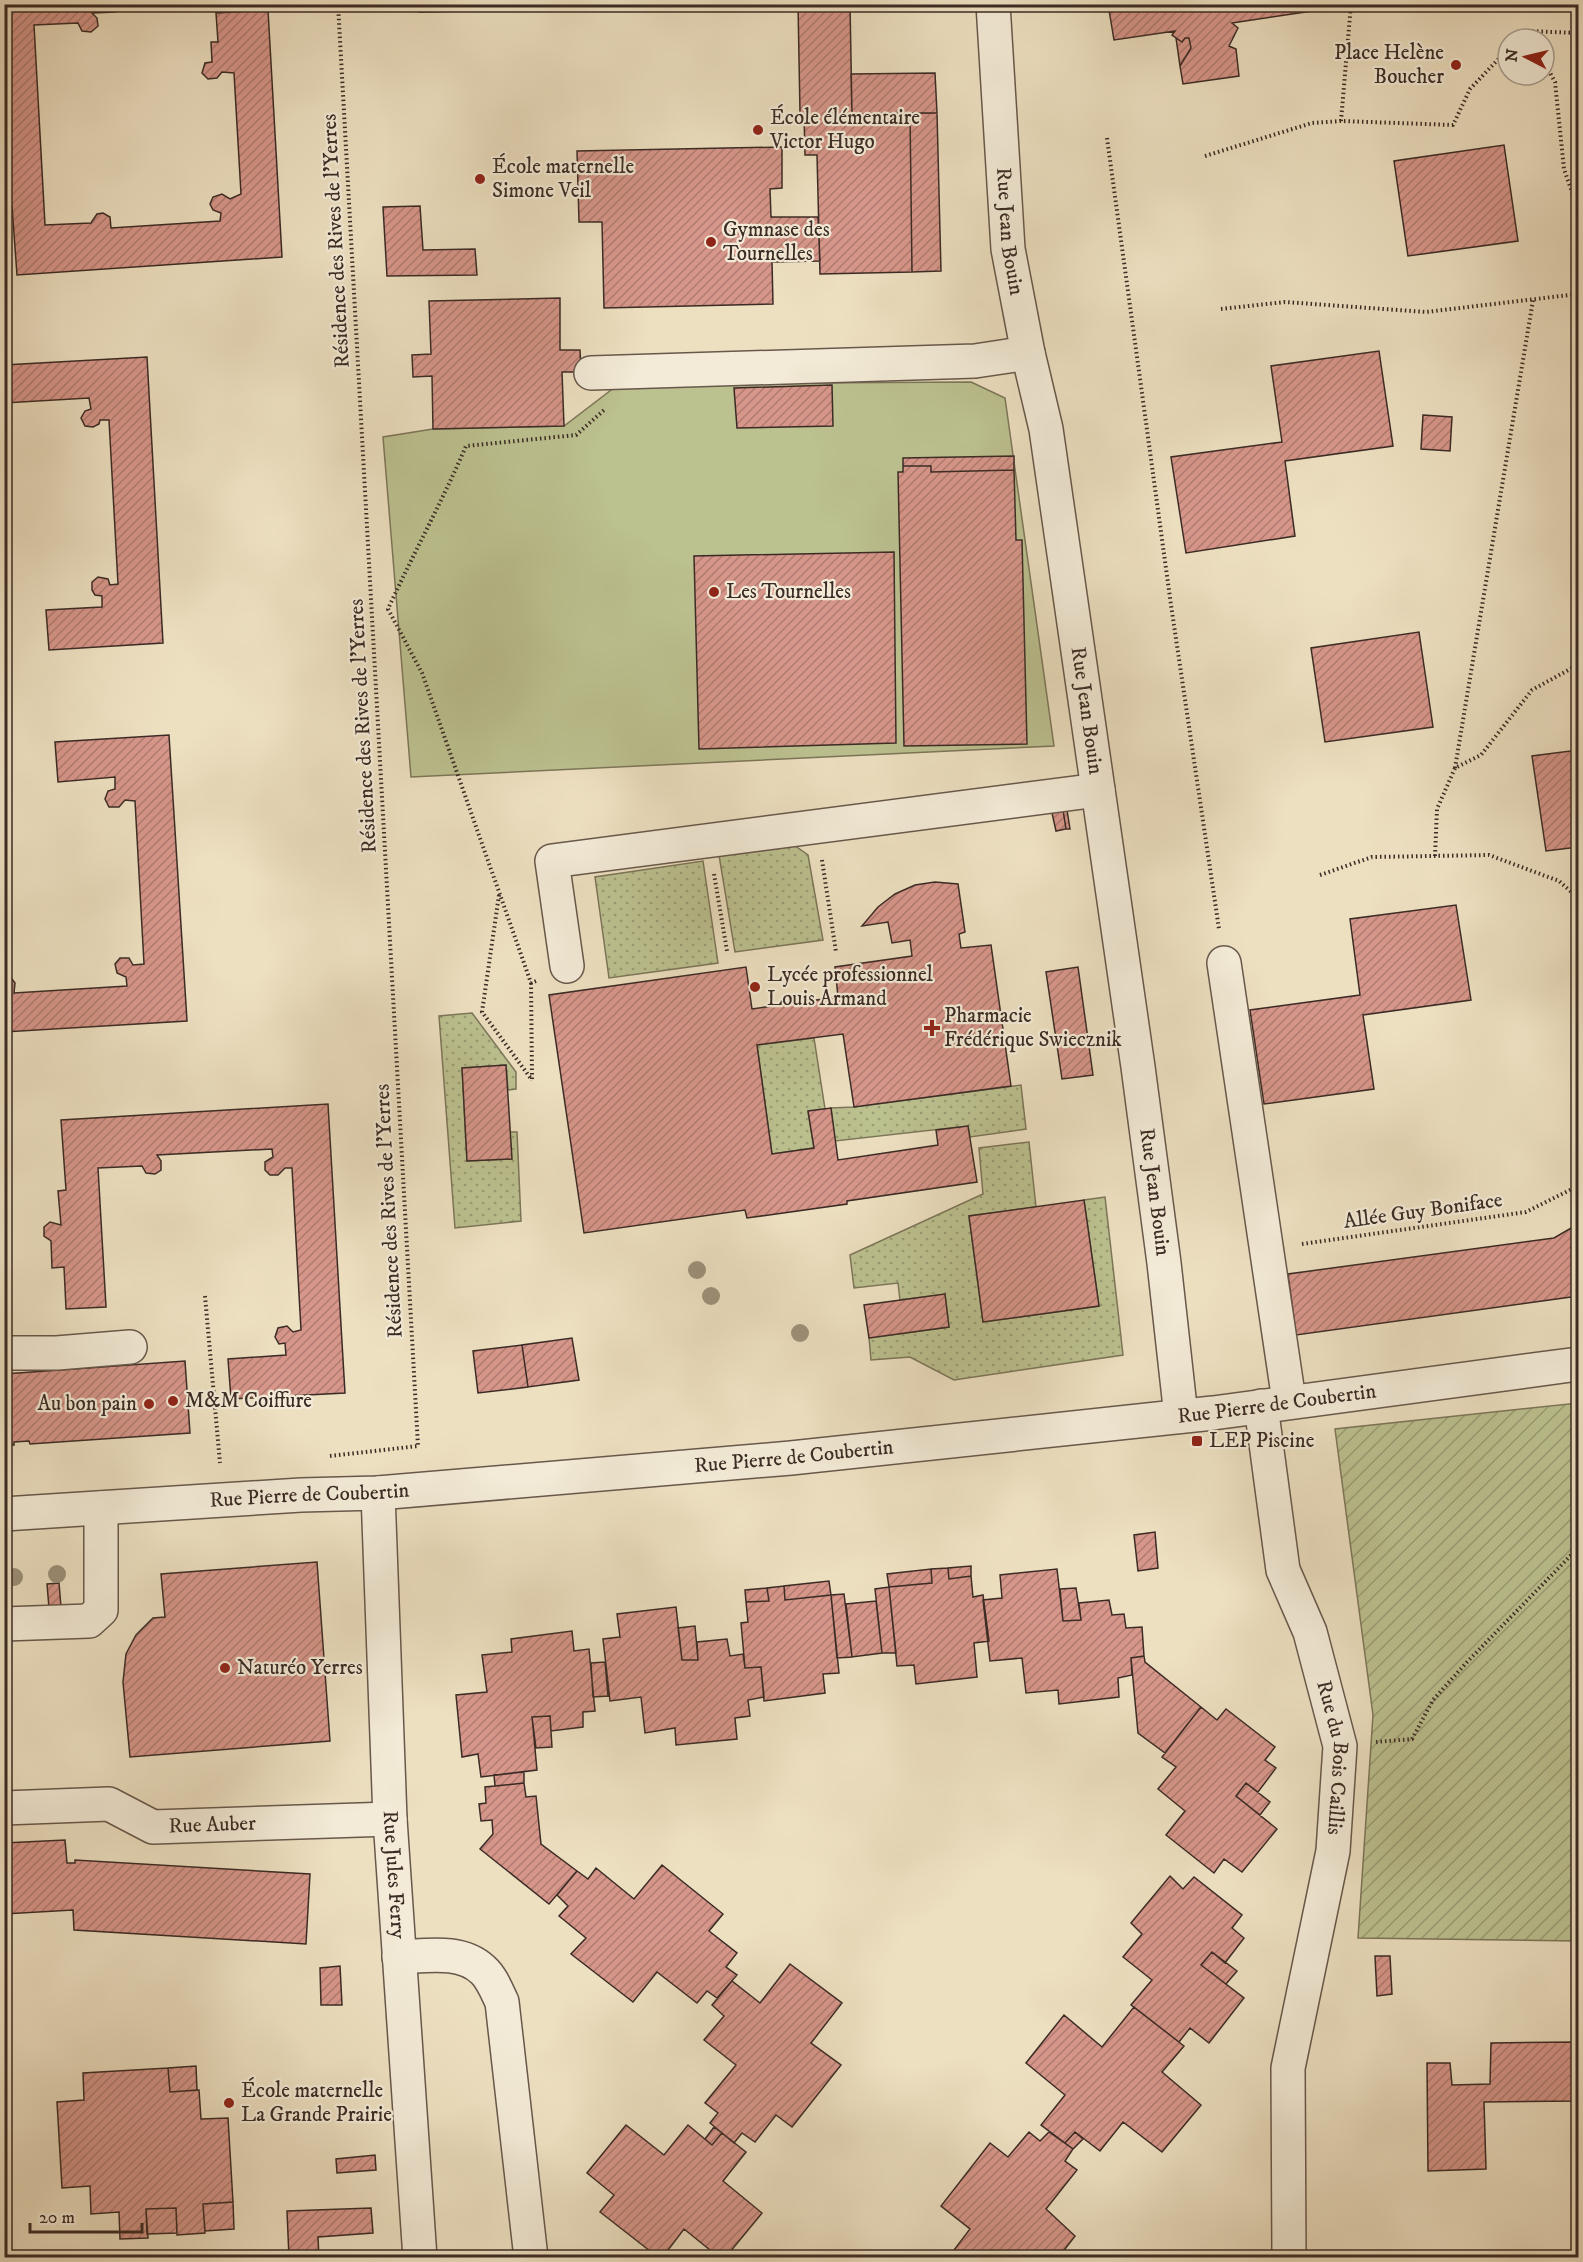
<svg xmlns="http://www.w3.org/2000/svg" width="1583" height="2262" font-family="'IM FELL DW Pica',serif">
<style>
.grass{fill:url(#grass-dots);stroke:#7c765a;stroke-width:1.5}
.garden{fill:url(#garden-furrows);stroke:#7c765a;stroke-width:1.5}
.pitch{fill:#bcc190;stroke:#7c765a;stroke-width:1.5}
.building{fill:url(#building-hatch);stroke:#3b2b25;stroke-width:1.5}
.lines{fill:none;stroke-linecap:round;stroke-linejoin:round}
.minor-casing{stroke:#68584c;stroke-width:36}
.path{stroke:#3b2b25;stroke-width:4;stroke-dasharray:1.5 3;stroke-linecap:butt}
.minor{stroke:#f3ebd7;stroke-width:33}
.tree{fill:#9d917a}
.poi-dot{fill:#8f2418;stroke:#f3ebd7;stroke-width:2}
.labels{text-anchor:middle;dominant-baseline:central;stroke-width:4.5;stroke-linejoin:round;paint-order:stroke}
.poi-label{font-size:21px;fill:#3b2b25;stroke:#f3ebd7;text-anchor:start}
.street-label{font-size:21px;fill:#3b2b25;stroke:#f3ebd7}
</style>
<defs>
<pattern id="grass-dots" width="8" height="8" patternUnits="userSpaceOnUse" patternTransform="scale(1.5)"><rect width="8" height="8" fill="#bcc190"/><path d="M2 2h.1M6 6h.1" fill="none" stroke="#9a9d75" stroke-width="1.8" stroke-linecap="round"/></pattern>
<pattern id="garden-furrows" width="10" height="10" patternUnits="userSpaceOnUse" patternTransform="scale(1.5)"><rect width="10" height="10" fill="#bcc190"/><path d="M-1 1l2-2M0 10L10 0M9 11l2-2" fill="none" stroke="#9a9d75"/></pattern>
<pattern id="building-hatch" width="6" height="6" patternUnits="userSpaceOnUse" patternTransform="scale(1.5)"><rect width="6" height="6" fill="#d7968a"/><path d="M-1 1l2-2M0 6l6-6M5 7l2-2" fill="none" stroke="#b07b71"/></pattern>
</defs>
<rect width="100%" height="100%" fill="#ede0c1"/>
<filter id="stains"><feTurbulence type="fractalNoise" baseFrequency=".00333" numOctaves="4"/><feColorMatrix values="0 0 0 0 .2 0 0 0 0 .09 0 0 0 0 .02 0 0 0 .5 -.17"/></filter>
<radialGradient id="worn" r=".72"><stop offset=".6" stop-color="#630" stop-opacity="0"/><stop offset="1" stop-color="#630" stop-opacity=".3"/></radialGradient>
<path class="grass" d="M791 843 808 855 823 940 735 952 719 855Z
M703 861 718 963 609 978 595 877Z
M472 1013 516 1072V1089L508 1090 506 1065 462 1068 467 1161 511 1159 510 1132H517L521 1221 455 1228 439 1016Z
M814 1038 825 1109 808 1112 814 1148 772 1154 757 1045Z
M1021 1085 1026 1129 970 1137 968 1126 835 1141 831 1108 854 1107Z
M1029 1142 1036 1207 969 1216 983 1322 1099 1306 1084 1200 1105 1197 1123 1355 954 1380 910 1357 871 1360 869 1338 949 1327 945 1294 900 1300 898 1283 854 1288 850 1255 983 1194 979 1148Z"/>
<path class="garden" d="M1578 1403V1941L1358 1938 1373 1715 1335 1429Z"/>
<path class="pitch" d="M971 382 1005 398 1054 746 411 777 383 437 433 429 564 426 619 384Z"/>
<path class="building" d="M4 4H115V12L92 13 97 18 98 26 91 32 82 31 78 23 34 25 45 225 91 223 97 214 103 213 110 217 111 228 220 221 221 213 213 210 210 204 213 197 222 194 230 199 241 194 234 73 222 72 217 78 208 79 202 73 205 63 212 62 211 42H218L216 13 268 10 282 257 17 275 12 206H4Z
M419 4H470V11L419 12Z
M798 4H850L852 114 910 113 912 272 820 274 817 155H805L804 114 800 113Z
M1108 4H1312V11L1232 23 1238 28 1229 46 1236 49 1239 76 1183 84 1180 66 1191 48 1189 38H1185L1182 42 1172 35 1175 31 1114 40Z
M1176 38 1182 42 1185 38H1189L1191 48 1180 66Z
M935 73 937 113 852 114 851 74Z
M910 113H937L941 271 912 272Z
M1504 145 1518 241 1408 256 1394 161Z
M782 147V188L770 189 771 217H818L820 261 772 262 773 304 604 308 602 222H579L577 151Z
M420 206 423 250 475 249 477 275 387 276 383 207Z
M560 298V350H580L581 372H562L564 426 433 429 432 376 413 377 412 355 431 354 429 301Z
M1379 351 1393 446 1285 461 1295 536 1186 553 1171 457 1282 442 1271 366Z
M147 357 163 643 49 650 46 610 102 607V596L95 595 92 590V582L98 577 108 579 110 585 118 584 109 420H100L99 424 93 427 85 426 81 418 85 411 91 409 89 398 4 403V365Z
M832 385 833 426 737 428 734 388Z
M1423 415 1452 417 1450 451 1421 449Z
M1014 456V470L931 472V466H903V458Z
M903 466H931V472L1014 470 1016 540H1022L1027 744 904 746 898 472H903Z
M894 552 896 743 699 749 694 556Z
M1419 632 1433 727 1325 742 1311 648Z
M169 735 187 1021 4 1032V976L9 975 15 983 14 993 127 986 126 977 117 973 115 964 120 958H129L133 965 144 964 135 801 125 800 119 807H109L105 799 108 791 115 789V777L58 782 55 742Z
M1578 750V847L1546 851 1532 756Z
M1063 810H1067L1070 829H1066Z
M1063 810 1066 829 1056 831 1052 813Z
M935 882 958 884 965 932 959 934 961 948 991 945 1011 1086 854 1107 843 1034 757 1045 772 1154 814 1148 808 1111 831 1108 838 1160 938 1145 936 1130 968 1126 977 1182 847 1201V1204L747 1218 745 1210 584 1233 549 995 746 967 752 1009 838 997 835 967 912 956 910 940 892 943 888 922 862 926 878 907 895 894 915 885Z
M1456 905 1471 1000 1363 1015 1374 1089 1264 1104 1250 1010 1360 995 1350 919Z
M1078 967 1093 1075 1062 1079 1046 972Z
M506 1065 512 1159 467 1161 462 1068Z
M328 1104 345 1393 231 1399 228 1359 286 1355 285 1343 279 1344 275 1337 278 1328 287 1326 293 1332 301 1330 292 1168H285L278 1175H270L265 1170V1162L273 1157 272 1149 157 1155 161 1161V1170L155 1174 146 1173 142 1166 98 1168 106 1307 66 1309 64 1267 52 1268 51 1241 44 1236V1227L50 1222 61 1225 58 1191 66 1190 61 1120Z
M1084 1200 1099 1306 983 1322 969 1216Z
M1578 1224V1293L1571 1297 1296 1335 1288 1274 1554 1238Z
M945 1294 949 1327 869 1338 864 1305Z
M572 1338 579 1380 528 1387 522 1345Z
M522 1345 528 1387 478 1393 473 1351Z
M185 1361 190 1433 30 1444 29 1441 14 1442V1445L4 1446V1374Z
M1155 1532 1158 1568 1138 1571 1134 1535Z
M317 1562 330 1741 130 1757 123 1682 126 1654 136 1635 153 1618 165 1617 161 1574Z
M971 1566V1576L949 1579 948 1568Z
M948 1568 949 1579 971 1576 973 1597 983 1595 989 1641 974 1643 977 1677 916 1684 914 1665 897 1666 889 1587 932 1583 931 1569Z
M931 1569 932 1583 889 1587 887 1574Z
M1057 1569 1063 1621 1081 1620 1079 1603 1109 1600 1112 1615 1124 1614 1126 1628 1142 1627 1144 1656 1131 1658 1132 1675 1118 1678 1119 1697 1059 1704 1058 1690 1026 1693 1022 1658 990 1661 983 1600 1002 1598 1000 1575Z
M829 1581 831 1595 785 1600 784 1586Z
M59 1583 61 1607 49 1608 47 1584Z
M784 1586 785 1600 831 1595 839 1673 823 1674 825 1693 764 1701 761 1667 745 1668 741 1623 748 1622 746 1602 769 1601 767 1588Z
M889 1587 896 1653H882L875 1589Z
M767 1588 769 1601 746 1602 745 1590Z
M1076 1588 1081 1620 1063 1621 1060 1589Z
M844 1594 852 1657 837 1658 831 1595Z
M876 1601 882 1653 852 1657 846 1604Z
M676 1607 682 1660H698L697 1642 727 1639 730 1656 743 1654 745 1668 761 1667 764 1697 748 1700 750 1716 735 1718 737 1739 676 1745 675 1728 645 1733 641 1697 610 1701 603 1639 620 1637 617 1614Z
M695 1626 698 1660H682L678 1628Z
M572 1631 574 1651 589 1649 595 1711 583 1712V1727L551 1731 550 1716 532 1717 537 1770 481 1777 478 1754 462 1757 456 1695 487 1692 482 1655 512 1652 511 1639Z
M1144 1656 1145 1662 1201 1707 1165 1753 1138 1733 1131 1658Z
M605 1662 608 1696 593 1697 591 1663Z
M1201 1707 1217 1720 1226 1709 1275 1747 1265 1760 1276 1768 1258 1792 1246 1783 1236 1796 1277 1829 1242 1872 1224 1859 1214 1873 1166 1835 1185 1811 1158 1789 1176 1767 1162 1757Z
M550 1716 552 1747 536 1748 532 1717Z
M524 1772V1783L495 1786 494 1775Z
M524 1783 526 1797 536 1796 541 1844 577 1871 549 1904 480 1849 493 1834 492 1820 481 1821 479 1804 486 1803 485 1787Z
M1246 1783 1270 1802 1260 1815 1236 1796Z
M65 1840 67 1863H75V1860L310 1874 306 1944 74 1930 73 1910 4 1914V1843Z
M662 1865 723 1914 709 1931 737 1953 726 1967 737 1975 717 1998 707 1991 697 2003 657 1972 633 2002 571 1954 586 1938 559 1916 568 1906 557 1895 577 1871 588 1879 596 1868 634 1899Z
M1170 1876 1183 1889 1194 1877 1242 1915 1232 1928 1244 1938 1225 1963 1212 1952 1201 1965 1244 1998 1209 2043 1190 2028 1179 2042 1131 2005 1152 1980 1123 1957 1142 1934 1131 1923Z
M1212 1952 1237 1971 1226 1984 1201 1965Z
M1375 1956H1390L1392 1994 1377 1996Z
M790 1964 842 2003 811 2043 841 2065 792 2127 776 2115 755 2142 742 2133 734 2143 710 2123 718 2113 705 2103 736 2065 704 2040 724 2016 712 2005 732 1981 760 2003Z
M340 1966 342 2005H321L320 1968Z
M1134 2007 1184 2046 1162 2072 1201 2105 1162 2152 1123 2122 1100 2151 1075 2132 1065 2143 1041 2125 1065 2095 1026 2063 1064 2015 1102 2047Z
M1578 2042V2101L1484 2102 1486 2169 1428 2171 1427 2063H1450L1452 2085 1490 2084 1491 2043Z
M196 2066 197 2090 170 2092 168 2068Z
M168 2068 170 2092 199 2090 201 2119 228 2118 233 2202 203 2204 205 2233 177 2235 176 2208 146 2209 148 2238 120 2239 119 2212 91 2214 90 2186 62 2188 57 2102 84 2100 83 2073Z
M626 2125 664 2155 688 2125 712 2145 722 2133 746 2152 723 2181 762 2213 725 2258H720L684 2229 662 2258H659L600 2212 614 2195 587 2173Z
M714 2127 722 2133 712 2145 705 2139Z
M1029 2132 1040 2141 1049 2132 1073 2149 1065 2161 1077 2170 1046 2209 1075 2236 1058 2258H948L970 2229 941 2206 990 2143 1008 2157Z
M1075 2132 1083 2139 1073 2149 1065 2143Z
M375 2155 376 2170 337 2173 336 2159Z
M233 2202 234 2229 205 2231 203 2204Z
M176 2208 177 2233 147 2234 146 2209Z
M371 2208 373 2233 318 2237 319 2258H289L287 2211Z
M1550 2254V2258H1435V2255Z"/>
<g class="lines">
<g class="minor-casing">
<g id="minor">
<path id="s1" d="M993 4 1008 249 1028 353 1046 429 1138 1067 1164 1263 1181 1416"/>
<path d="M591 373 975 361 1028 353"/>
<path d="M1224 963 1289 1401"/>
<path d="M567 966 552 861 1098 790"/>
<path d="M4 1353H57L130 1347"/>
<path id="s2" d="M1261 1406 1283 1570 1310 1632 1340 1746 1333 1851 1288 2068 1289 2258"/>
<path id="s3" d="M378 1493 390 1819 420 2258"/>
<path id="s4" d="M4 1514 301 1495 378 1493 791 1458 1213 1413 1578 1364"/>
<path d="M4 1624 89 1621 101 1610V1508"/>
<path id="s5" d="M4 1808 109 1804 153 1827 390 1819"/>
<path d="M399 1957C426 1956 461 1949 483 1970 492 1978 497 1992 502 2002L531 2258"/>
</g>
</g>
<path class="path" d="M1528 31 1578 33
M1519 39 1528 31
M1544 62 1555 82 1564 169 1578 209
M1341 121 1351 4
M1107 138 1171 605 1219 929
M1205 156 1312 123 1341 121 1453 125 1470 89 1508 49
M1572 295 1578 285
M1221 309 1285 302 1426 312 1578 294
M1455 768 1533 300
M1435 856 1437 809 1455 768 1481 755 1532 690 1572 668 1578 667
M822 860 836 952
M714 874 727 951
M1320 875 1372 857 1489 855 1559 881 1578 898
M499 895 482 1012 532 1080
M536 981 531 983 422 673 388 609C413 554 442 502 466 446L576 435 604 410
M531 983 532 1079
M1302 1244 1526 1212 1578 1186
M205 1296 220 1463
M330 1456 418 1446 338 4
M1376 1742 1412 1739 1433 1700 1468 1661 1578 1548"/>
<use href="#minor" class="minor"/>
</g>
<g class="tree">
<circle cx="697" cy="1270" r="9"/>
<circle cx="711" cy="1296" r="9"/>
<circle cx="800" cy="1333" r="9"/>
<circle cx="57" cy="1574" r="9"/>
<circle cx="14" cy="1577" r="9"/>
</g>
<g class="poi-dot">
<circle cx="1456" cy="65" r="6"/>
<circle cx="758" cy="130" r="6"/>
<circle cx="480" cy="179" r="6"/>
<circle cx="711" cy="242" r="6"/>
<circle cx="714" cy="592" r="6"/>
<circle cx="755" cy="987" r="6"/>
<path d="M929 1019h6v6h6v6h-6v6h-6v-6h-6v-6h6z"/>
<circle cx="173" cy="1401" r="6"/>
<circle cx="149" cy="1404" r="6"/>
<rect x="1191" y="1435" width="12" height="12" rx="3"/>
<circle cx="225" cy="1668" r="6"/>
<circle cx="229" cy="2103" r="6"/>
</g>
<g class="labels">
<g class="poi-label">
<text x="1444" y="53" text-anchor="end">Place Helène<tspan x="1444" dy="24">Boucher</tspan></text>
<text x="770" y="118">École élémentaire<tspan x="770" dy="24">Victor Hugo</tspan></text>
<text x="492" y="167">École maternelle<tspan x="492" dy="24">Simone Veil</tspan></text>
<text x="723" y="230">Gymnase des<tspan x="723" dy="24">Tournelles</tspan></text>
<text x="726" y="592">Les Tournelles</text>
<text x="767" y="975">Lycée professionnel<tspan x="767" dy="24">Louis Armand</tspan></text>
<text x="944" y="1016">Pharmacie<tspan x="944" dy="24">Frédérique Swiecznik</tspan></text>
<text x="185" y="1401">M&amp;M Coiffure</text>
<text x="137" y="1404" text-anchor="end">Au bon pain</text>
<text x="1209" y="1441">LEP Piscine</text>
<text x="237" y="1668">Naturéo Yerres</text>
<text x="241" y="2091">École maternelle<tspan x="241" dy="24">La Grande Prairie</tspan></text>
</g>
<g class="street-label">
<text stroke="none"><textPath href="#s1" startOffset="228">Rue Jean Bouin</textPath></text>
<text transform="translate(336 241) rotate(-93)">Résidence des Rives de l'Yerres</text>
<text stroke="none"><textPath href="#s1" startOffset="714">Rue Jean Bouin</textPath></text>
<text transform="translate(363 726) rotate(-93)">Résidence des Rives de l'Yerres</text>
<text stroke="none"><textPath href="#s1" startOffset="1200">Rue Jean Bouin</textPath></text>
<text transform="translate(389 1211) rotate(-93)">Résidence des Rives de l'Yerres</text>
<text transform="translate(1423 1211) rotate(-8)">Allée Guy Boniface</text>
<text stroke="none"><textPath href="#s4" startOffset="1278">Rue Pierre de Coubertin</textPath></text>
<text stroke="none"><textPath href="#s4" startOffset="792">Rue Pierre de Coubertin</textPath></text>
<text stroke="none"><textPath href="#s4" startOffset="306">Rue Pierre de Coubertin</textPath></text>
<text stroke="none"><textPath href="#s2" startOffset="362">Rue du Bois Caillis</textPath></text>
<text stroke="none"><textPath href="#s5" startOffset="214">Rue Auber</textPath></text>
<text stroke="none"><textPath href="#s3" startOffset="382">Rue Jules Ferry</textPath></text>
</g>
</g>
<rect width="1583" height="2262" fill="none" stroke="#ede0c1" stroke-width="24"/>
<rect x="6" y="6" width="1571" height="2250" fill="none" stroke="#3b2b25" stroke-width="3"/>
<rect x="12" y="12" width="1559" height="2238" fill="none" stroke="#3b2b25" stroke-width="1.5"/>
<g transform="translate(1526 57) rotate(277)"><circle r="28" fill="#f3ebd7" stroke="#a99e90" stroke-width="1.5"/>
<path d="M0-4.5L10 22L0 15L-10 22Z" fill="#8f2418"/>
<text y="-9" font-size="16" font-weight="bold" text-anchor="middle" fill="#3b2b25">N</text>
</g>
<path d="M30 2223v9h112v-9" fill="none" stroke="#3b2b25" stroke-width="3"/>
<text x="39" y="2223" font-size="18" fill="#3b2b25" stroke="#f3ebd7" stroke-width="4.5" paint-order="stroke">20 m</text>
<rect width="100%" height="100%" filter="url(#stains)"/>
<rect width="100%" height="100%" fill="url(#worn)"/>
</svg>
